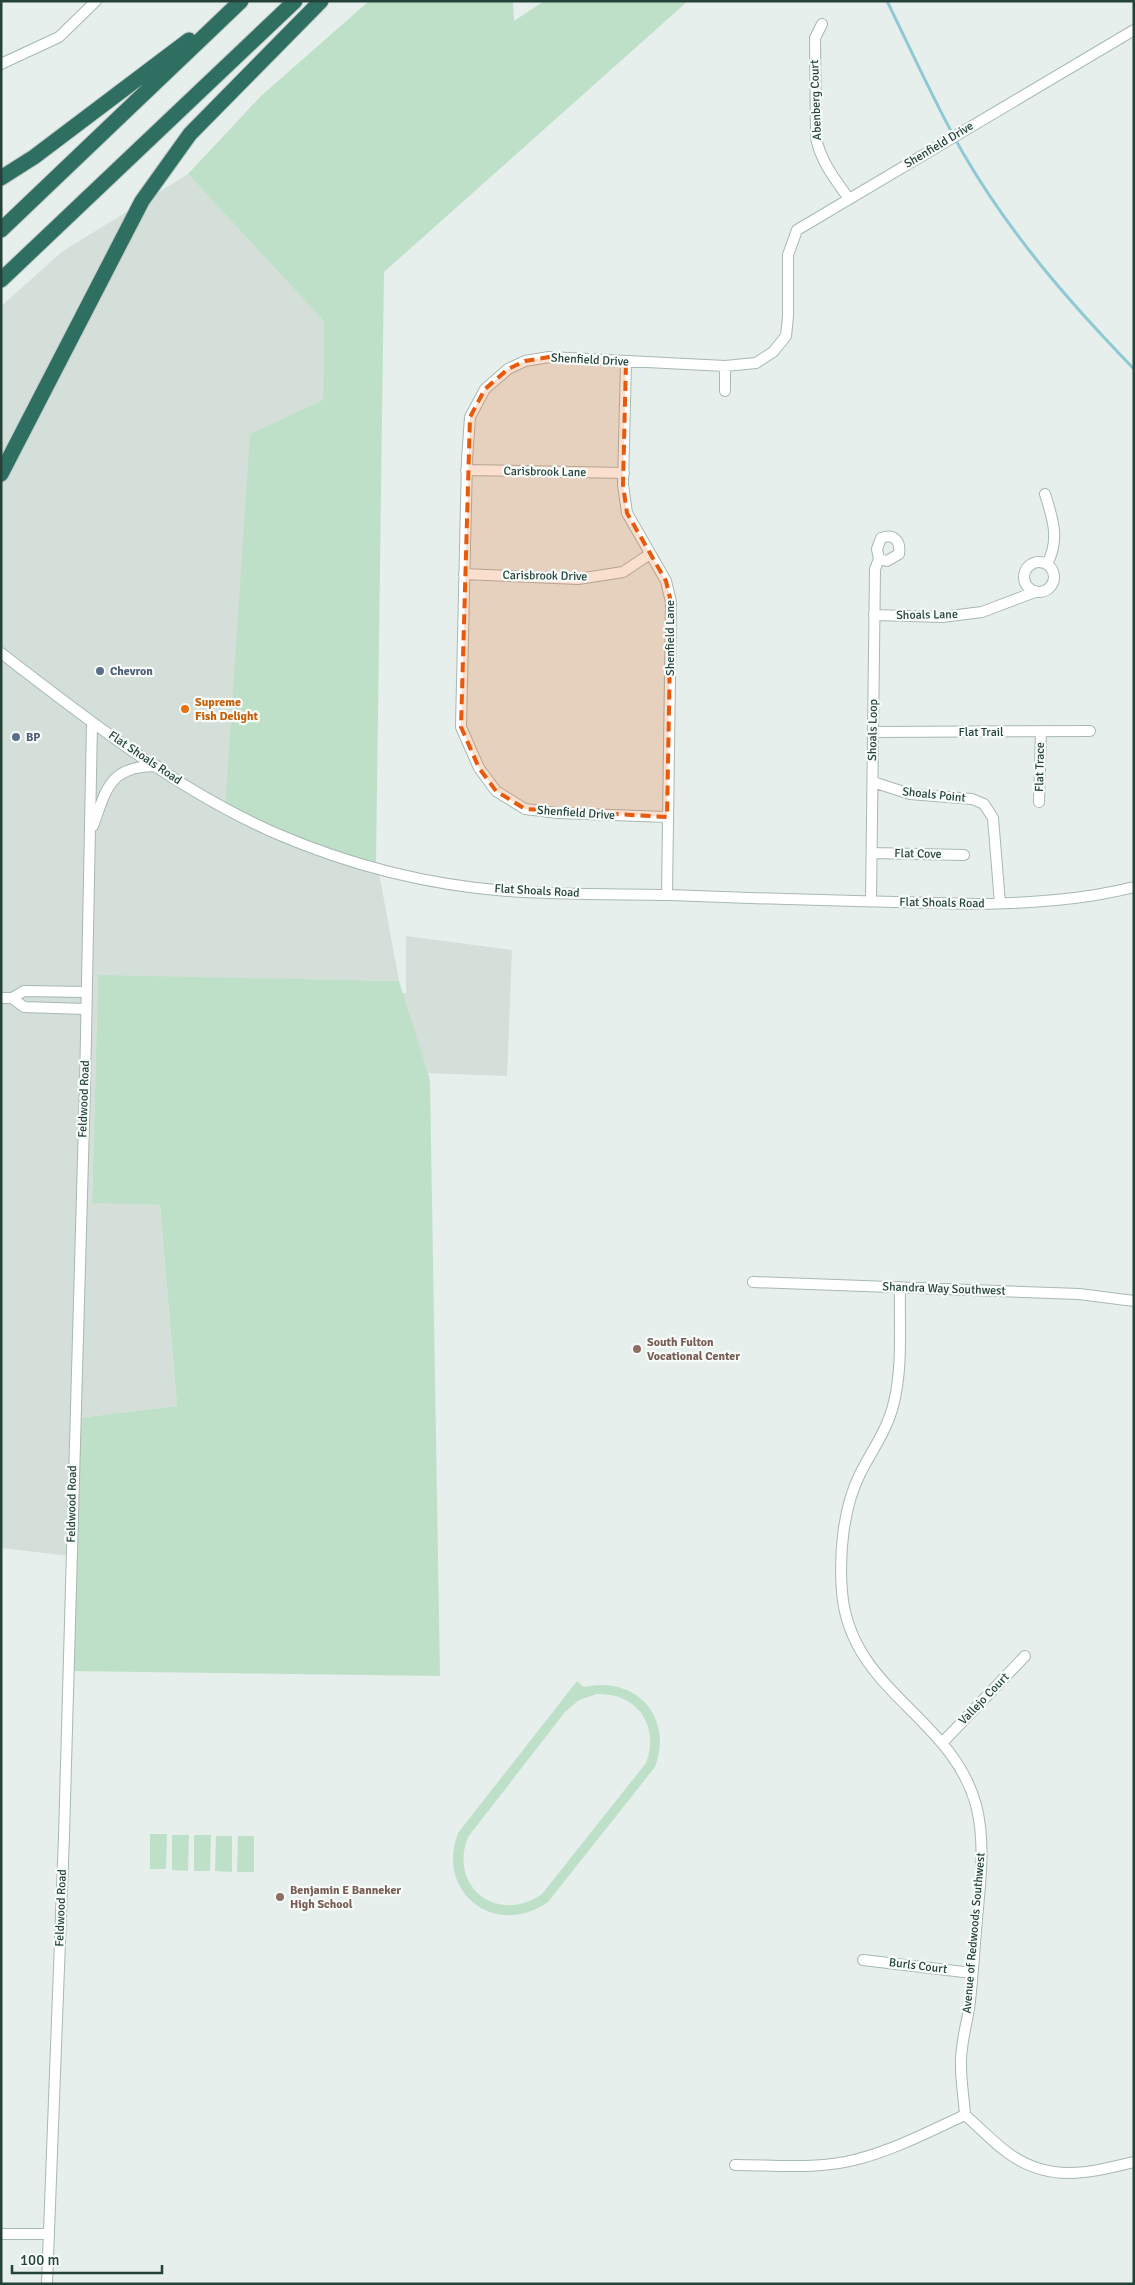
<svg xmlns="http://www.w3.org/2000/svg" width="1135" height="2285" font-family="Signika,sans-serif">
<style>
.built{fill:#d4dfda}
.green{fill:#bfe0c8;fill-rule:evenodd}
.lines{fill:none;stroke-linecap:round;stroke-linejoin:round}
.stream{stroke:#8ec9d4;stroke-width:3}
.minor-casing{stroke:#a8b8b2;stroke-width:12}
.highway-casing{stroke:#c2cac8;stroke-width:17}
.minor{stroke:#fff;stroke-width:10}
.highway{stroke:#2f6f62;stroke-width:15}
.marked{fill:#e8590c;fill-opacity:0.2;stroke:#e8590c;stroke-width:4;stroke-dasharray:10 6;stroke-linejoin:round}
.service-dot{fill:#5c6f8a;stroke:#f7fbf9;stroke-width:2}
.food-dot{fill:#e8710a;stroke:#f7fbf9;stroke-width:2}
.education-dot{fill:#8d6e63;stroke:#f7fbf9;stroke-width:2}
.labels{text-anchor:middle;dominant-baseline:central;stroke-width:4.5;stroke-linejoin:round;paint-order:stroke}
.street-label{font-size:12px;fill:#24423a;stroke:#f7fbf9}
.service-label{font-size:12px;font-weight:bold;fill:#4e5e75;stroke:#f7fbf9;text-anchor:start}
.food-label{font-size:12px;font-weight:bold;fill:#c56008;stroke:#f7fbf9;text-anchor:start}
.education-label{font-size:12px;font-weight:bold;fill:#785e54;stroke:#f7fbf9;text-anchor:start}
</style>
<rect width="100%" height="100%" fill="#e6efeb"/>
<path class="built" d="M188 174 324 320 323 400 283 844 377 862 399 981 98 976 92 1202 160 1205 177 1406 78 1418 70 1556 1 1548V306L63 251Z
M406 936 512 950 507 1076 288 1068 289 986 406 993Z"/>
<path class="green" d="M369 1H513L514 21 544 1H688L384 272 376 862 283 844 225 811 250 434 323 400 324 321 188 174 261 96Z
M98 975 399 981 430 1080 440 1676 68 1671 78 1418 177 1406 160 1205 92 1203Z
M577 1681 584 1687C636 1675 674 1717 655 1767L548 1902C496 1939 435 1893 458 1833ZM597 1694C637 1693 660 1725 646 1763L542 1894C498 1925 448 1887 468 1837L565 1712 579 1700Z
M150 1834H167L166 1869H150Z
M172 1835H189L188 1871 172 1870Z
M194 1835H211L210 1871H194Z
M216 1836H232V1872L215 1871Z
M238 1836H254V1872H237Z"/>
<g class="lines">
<path class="stream" d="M887 1C912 52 935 104 963 153 1010 234 1069 302 1134 369"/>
<g class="minor-casing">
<path id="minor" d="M822 24 815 38 816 138C821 162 835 179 849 199
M1 64 59 37 96 1
M626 362 623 485 627 513 666 581 671 602 667 895
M725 366V391
M466 470 624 473
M1045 494C1053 519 1060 540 1047 564
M1024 577a15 15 0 1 1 30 0a15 15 0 1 1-30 0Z
M464 574 578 579 623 572 650 554
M874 615 942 617 982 612 1035 592
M1 653C87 719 175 789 275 833 349 865 428 885 507 891 561 895 615 894 669 895 772 899 875 902 977 904 1030 903 1082 900 1134 887
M873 732 1090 731
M873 782 910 794 972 799 984 804 993 818 1000 903
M1039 802 1041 731
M667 817 558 813 525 809 496 791 479 768 461 727 467 460 470 417 485 389 508 369 525 361 549 357 725 366 756 363 773 352 786 336 788 316V255L797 230 1134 30
M93 826C107 787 110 766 157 766
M872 853 964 855
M871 901 875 569 879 559 887 561 899 554C901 541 894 533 881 538L877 549 879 559
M1 998H12L24 991 86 992
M12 998 24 1007 85 1009
M753 1282 1079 1294 1134 1301
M900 1287C899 1324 903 1365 894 1402 888 1429 872 1450 860 1474 843 1508 839 1554 842 1592 850 1691 952 1716 976 1805 986 1843 980 1882 977 1920 974 1950 973 1979 969 2009 966 2027 960 2047 961 2066 961 2082 964 2099 965 2115 979 2127 993 2142 1008 2153 1049 2183 1089 2173 1134 2162
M943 1742 1025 1656
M863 1960 972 1973
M735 2165C775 2165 819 2170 858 2159 896 2149 930 2131 965 2115
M1 2234H49
M47 2284 64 1836 85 1087 92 723"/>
</g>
<g class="highway-casing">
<path id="highway" d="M1 178 34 157 189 40
M1 230 241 1
M1 280 295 1
M1 474 142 201 190 134 321 1"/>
</g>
<use href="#minor" class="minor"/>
<use href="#highway" class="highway"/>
</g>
<path class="marked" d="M549 357 626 362 623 485 627 513 666 581 671 602 667 817 525 809 496 791 479 768 461 727 470 417 485 389 508 369 525 361Z"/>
<g class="service-dot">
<circle cx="100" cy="671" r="5"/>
<circle cx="16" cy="737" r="5"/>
</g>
<circle class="food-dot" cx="185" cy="709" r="5"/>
<g class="education-dot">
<circle cx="637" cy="1349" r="5"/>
<circle cx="280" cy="1897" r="5"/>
</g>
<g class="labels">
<g class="street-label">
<text transform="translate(816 100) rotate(-92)">Abenberg Court</text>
<text transform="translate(939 145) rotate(-31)">Shenfield Drive</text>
<text transform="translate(590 360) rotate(3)">Shenfield Drive</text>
<text transform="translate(545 472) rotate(1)">Carisbrook Lane</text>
<text transform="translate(545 576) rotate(1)">Carisbrook Drive</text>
<text transform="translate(927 615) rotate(-1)">Shoals Lane</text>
<text transform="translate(670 638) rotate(-90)">Shenfield Lane</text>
<text transform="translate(873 730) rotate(-89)">Shoals Loop</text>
<text x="981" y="732">Flat Trail</text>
<text transform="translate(145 758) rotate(34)">Flat Shoals Road</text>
<text transform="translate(1040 767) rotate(-89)">Flat Trace</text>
<text transform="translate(934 795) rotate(6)">Shoals Point</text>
<text transform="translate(576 813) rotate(4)">Shenfield Drive</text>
<text transform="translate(918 854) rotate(1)">Flat Cove</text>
<text transform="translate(537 891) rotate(3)">Flat Shoals Road</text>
<text transform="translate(942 903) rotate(1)">Flat Shoals Road</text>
<text transform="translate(84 1099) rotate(-88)">Feldwood Road</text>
<text transform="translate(944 1289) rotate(2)">Shandra Way Southwest</text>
<text transform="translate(72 1504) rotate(-89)">Feldwood Road</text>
<text transform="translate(984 1699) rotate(-46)">Vallejo Court</text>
<text transform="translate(61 1908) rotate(-88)">Feldwood Road</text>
<text transform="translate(974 1933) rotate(-85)">Avenue of Redwoods Southwest</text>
<text transform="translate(918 1966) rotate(7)">Burls Court</text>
</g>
<g class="service-label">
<text x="110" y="671">Chevron</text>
<text x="26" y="737">BP</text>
</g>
<g class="food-label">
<text x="195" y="702">Supreme<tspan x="195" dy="14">Fish Delight</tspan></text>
</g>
<g class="education-label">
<text x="647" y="1342">South Fulton<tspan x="647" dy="14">Vocational Center</tspan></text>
<text x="290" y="1890">Benjamin E Banneker<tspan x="290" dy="14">High School</tspan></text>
</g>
</g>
<rect width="1135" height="2285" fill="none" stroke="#24423a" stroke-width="5"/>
<path d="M12 2265v8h150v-8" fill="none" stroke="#24423a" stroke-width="2.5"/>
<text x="20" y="2265" font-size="15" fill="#24423a" stroke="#f7fbf9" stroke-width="4" paint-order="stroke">100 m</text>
</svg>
